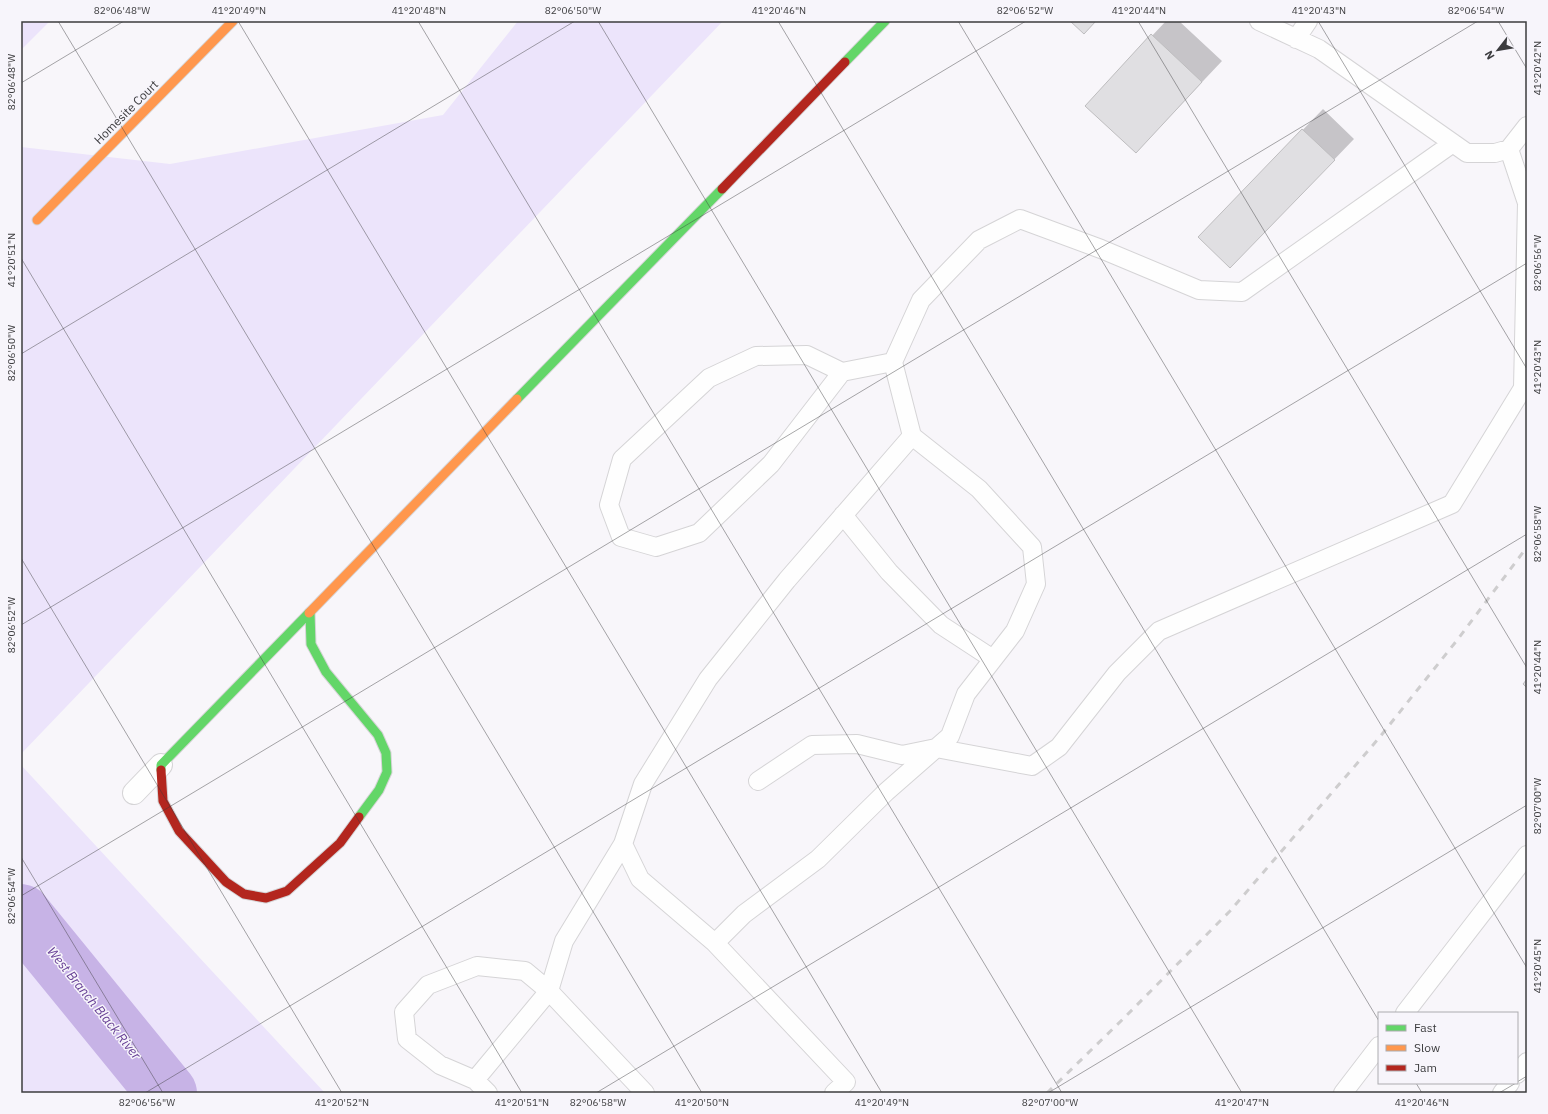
<svg xmlns="http://www.w3.org/2000/svg" width="1548" height="1114" font-family="'IBM Plex Sans',sans-serif">
<style>
.green{fill:#ece4fb}
.shadow{fill:#0003}
.lines{fill:none;stroke-linecap:round;stroke-linejoin:round}
.river{stroke:#c7b3e6;stroke-width:60}
.building{fill:#e0dfe2;stroke:#bebdbf}
.lane-casing{stroke:#d5d4d6;stroke-width:20}
.street-casing{stroke:#d5d4d6;stroke-width:24}
.fast-casing{stroke:#d5d4d6;stroke-width:11}
.slow-casing{stroke:#d5d4d6;stroke-width:11}
.jam-casing{stroke:#d5d4d6;stroke-width:11}
.lane{stroke:#fefefe;stroke-width:18}
.street{stroke:#fefefe;stroke-width:22}
.fast{stroke:#63d668;stroke-width:9}
.slow{stroke:#ff974d;stroke-width:9}
.jam{stroke:#b3261e;stroke-width:9}
.rail{stroke:#cecdce;stroke-width:3;stroke-dasharray:7 7;stroke-linecap:butt}
.ticks{fill:none;stroke:#3c3c3e;stroke-width:1;stroke-opacity:0.45}
.labels{text-anchor:middle;dominant-baseline:central;stroke-width:3;stroke-linejoin:round;paint-order:stroke}
.street-label{font-size:12px;fill:#3c3c3e;stroke:#f7f5fb}
.water-label{font-size:13px;font-style:italic;fill:#674095;stroke:#f7f5fb}
.neatline{fill:none;stroke:#3c3c3e;stroke-width:1.5}
.ticks-label{font-size:10px;text-anchor:middle;fill:#3c3c3e}
</style>
<rect width="100%" height="100%" fill="#f8f6fa"/>
<path class="green" d="M21 21H50L21 50Z
M518 21H723L21 754V147L170 164 443 115Z
M21 764V765L325 1093H21Z"/>
<path class="shadow" d="M1166 21H1179L1222 61 1136 152 1086 106Z
M1323 109 1354 139 1250 247 1199 237Z"/>
<g class="lines">
<path class="river" d="M21 914 167 1093"/>
</g>
<path class="building" d="M1070 21H1096L1084 34Z
M1151 34 1202 82 1136 153 1085 106Z
M1302 129 1335 160 1230 268 1198 237Z
M1527 679V688L1523 684Z"/>
<g class="lines">
<g class="lane-casing">
<path id="lane" d="M1259 21 1319 49 1467 153H1495L1509 149 1527 126
M1296 39 1308 21
M842 372 771 464 699 533 656 547 621 537 609 505 622 459 709 378 756 356 807 355 842 372 893 362
M912 436 787 580 708 679 643 784 623 844 640 879 715 943 744 914 818 859 886 792 950 736 966 694 1015 631 1036 584 1032 547 979 489 912 436 893 362 921 300 979 240 1020 219 1101 249 1199 290 1242 292 1453 143
M843 515 889 572 941 625 993 659
M758 781 812 745 857 744 902 755 936 748 1032 766 1059 747 1117 673 1159 631 1452 504 1523 388 1527 203 1509 149
M715 943 846 1082 834 1093
M1405 1013 1527 855
M1517 1074 1527 1062
M475 1080 440 1065 407 1039 404 1012 428 985 477 966 525 971 549 991 645 1093
M488 1093 475 1080 549 991 564 941 623 844
M1343 1093 1379 1046
M1502 1093 1510 1083"/>
</g>
<g class="street-casing">
<path id="street" d="M134 793 161 765"/>
</g>
<g class="fast-casing">
<path id="fast" d="M845 62 885 21
M517 399 722 189
M310 612 311 644 326 672 378 735 386 753 387 772 379 790 359 817
M161 770V765L309 613"/>
</g>
<g class="slow-casing">
<path id="slow" d="M37 220 233 21
M309 613 517 399"/>
</g>
<g class="jam-casing">
<path id="jam" d="M722 189 845 62
M161 770 163 801 179 831 226 882 244 894 266 898 287 891 340 843 359 817"/>
</g>
<use href="#lane" class="lane"/>
<use href="#street" class="street"/>
<use href="#fast" class="fast"/>
<use href="#slow" class="slow"/>
<use href="#jam" class="jam"/>
<path class="rail" d="M1047 1093 1124 1018 1230 911 1379 738 1458 639 1527 547"/>
</g>
<path class="ticks" d="M58 21 702 1093M238 21 882 1093M418 21 1062 1093M598 21 1242 1093M778 21 1379 1021M958 21 1527 968M1138 21 1527 668M1318 21 1527 369M1498 21 1527 69M21 83 124 21M21 258 522 1093M21 354 575 21M21 558 342 1093M21 625 1026 21M21 857 163 1093M21 896 1478 21M1517 1082 1527 1076M1416 1083 1422 1093M145 1093 1527 263M596 1093 1527 534M1048 1093 1527 805M1499 1093 1516 1083"/>
<g class="labels">
<g class="street-label">
<text transform="translate(126 112) rotate(-45)">Homesite Court</text>
</g>
<g class="water-label">
<text transform="translate(94 1003) rotate(51)">West Branch Black River</text>
</g>
</g>
<rect width="1548" height="1114" fill="none" stroke="#f7f5fb" stroke-width="44"/>
<rect x="1378" y="1012" width="140" height="72" fill="#f7f5fb" stroke="#acabaf"/>
<rect x="1386" y="1025" width="20" height="6" fill="#63d668" stroke="#acabaf"/>
<text x="1414" y="1032" font-size="12" fill="#3c3c3e">Fast</text>
<rect x="1386" y="1045" width="20" height="6" fill="#ff974d" stroke="#acabaf"/>
<text x="1414" y="1052" font-size="12" fill="#3c3c3e">Slow</text>
<rect x="1386" y="1065" width="20" height="6" fill="#b3261e" stroke="#acabaf"/>
<text x="1414" y="1072" font-size="12" fill="#3c3c3e">Jam</text>
<g transform="translate(1498 50) rotate(239)" stroke="#f7f5fb" stroke-width="3" paint-order="stroke">
<path d="M0-3L7 15L0 10L-7 15Z" fill="#3c3c3e"/>
<text y="-6" font-size="11" font-weight="bold" text-anchor="middle" fill="#3c3c3e">N</text>
</g>
<rect x="22" y="22" width="1504" height="1070" class="neatline"/>
<g class="ticks-label">
<text x="122" y="14">82°06'48"W</text>
<text x="239" y="14">41°20'49"N</text>
<text x="419" y="14">41°20'48"N</text>
<text x="573" y="14">82°06'50"W</text>
<text x="779" y="14">41°20'46"N</text>
<text x="1025" y="14">82°06'52"W</text>
<text x="1139" y="14">41°20'44"N</text>
<text x="1319" y="14">41°20'43"N</text>
<text x="1476" y="14">82°06'54"W</text>
<text transform="translate(1537 68) rotate(-90)" y="4">41°20'42"N</text>
<text transform="translate(11 82) rotate(-90)" y="4">82°06'48"W</text>
<text transform="translate(11 260) rotate(-90)" y="4">41°20'51"N</text>
<text transform="translate(1537 263) rotate(-90)" y="4">82°06'56"W</text>
<text transform="translate(11 353) rotate(-90)" y="4">82°06'50"W</text>
<text transform="translate(1537 367) rotate(-90)" y="4">41°20'43"N</text>
<text transform="translate(1537 534) rotate(-90)" y="4">82°06'58"W</text>
<text transform="translate(11 625) rotate(-90)" y="4">82°06'52"W</text>
<text transform="translate(1537 667) rotate(-90)" y="4">41°20'44"N</text>
<text transform="translate(1537 806) rotate(-90)" y="4">82°07'00"W</text>
<text transform="translate(11 896) rotate(-90)" y="4">82°06'54"W</text>
<text transform="translate(1537 966) rotate(-90)" y="4">41°20'45"N</text>
<text x="147" y="1106">82°06'56"W</text>
<text x="342" y="1106">41°20'52"N</text>
<text x="522" y="1106">41°20'51"N</text>
<text x="598" y="1106">82°06'58"W</text>
<text x="702" y="1106">41°20'50"N</text>
<text x="882" y="1106">41°20'49"N</text>
<text x="1050" y="1106">82°07'00"W</text>
<text x="1242" y="1106">41°20'47"N</text>
<text x="1422" y="1106">41°20'46"N</text>
</g>
</svg>
